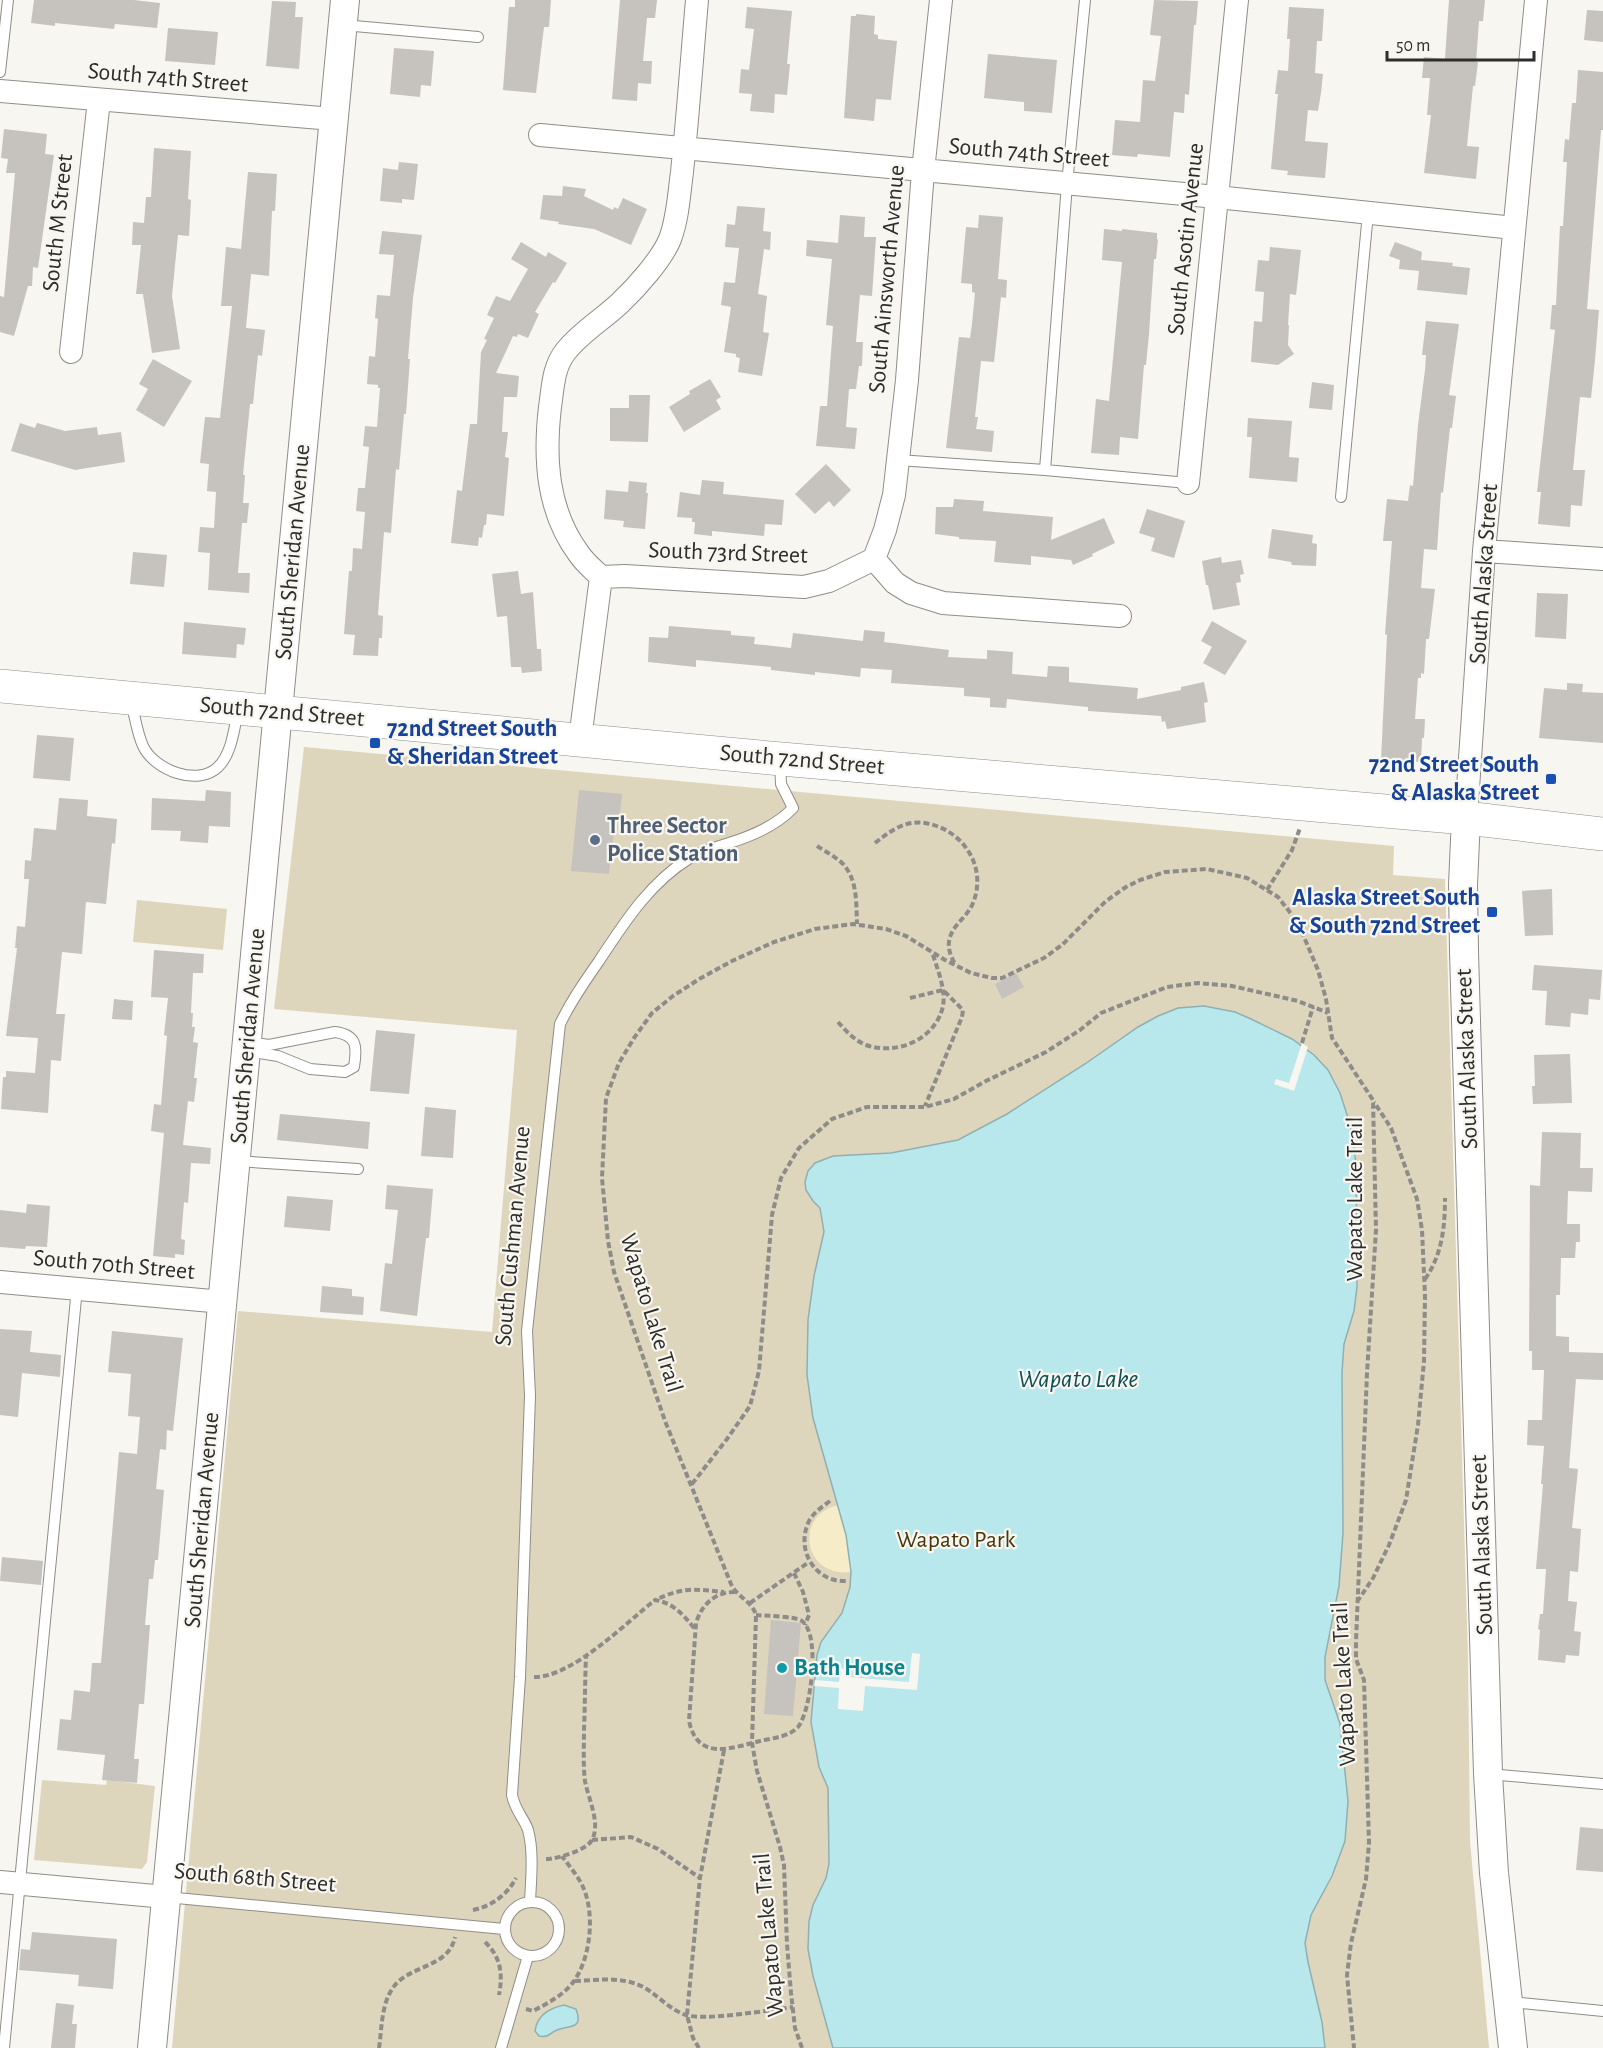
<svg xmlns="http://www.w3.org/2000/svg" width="1603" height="2048" font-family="'Alegreya Sans',sans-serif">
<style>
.green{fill:#ded5bd}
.sand{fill:#f6ecc7}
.water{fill:#b9e8ec;stroke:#8fb0b2;stroke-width:1.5}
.pier{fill:#f8f6f0}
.building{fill:#c6c2bd}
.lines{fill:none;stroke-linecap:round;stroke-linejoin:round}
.service-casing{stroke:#8f8d88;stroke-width:12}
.minor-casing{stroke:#8f8d88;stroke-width:24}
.tertiary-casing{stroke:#8f8d88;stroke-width:30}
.primary-casing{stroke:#8f8d88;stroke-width:34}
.path{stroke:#8d8c88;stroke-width:4;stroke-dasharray:6 3;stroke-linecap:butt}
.service{stroke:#fff;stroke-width:10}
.minor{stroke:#fff;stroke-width:22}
.tertiary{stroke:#fff;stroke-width:28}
.primary{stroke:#fff;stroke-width:33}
.transit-dot{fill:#1a4fb4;stroke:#f8f6f0;stroke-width:2}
.service-dot{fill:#5c6f8a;stroke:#f8f6f0;stroke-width:2}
.culture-dot{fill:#0f9aa8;stroke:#f8f6f0;stroke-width:2}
.labels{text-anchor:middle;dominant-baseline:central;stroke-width:4.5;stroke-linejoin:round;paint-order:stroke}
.street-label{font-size:24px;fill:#2e2d2b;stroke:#f8f6f0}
.transit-label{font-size:24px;font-weight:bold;fill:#164399;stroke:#f8f6f0;text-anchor:end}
.service-label{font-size:24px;font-weight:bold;fill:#4e5e75;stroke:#f8f6f0;text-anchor:start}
.park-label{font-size:24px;fill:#46380c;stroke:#f8f6f0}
.culture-label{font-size:24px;font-weight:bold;fill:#0d838f;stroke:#f8f6f0;text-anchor:start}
.water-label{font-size:26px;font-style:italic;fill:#0d5055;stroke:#f8f6f0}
</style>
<rect width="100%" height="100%" fill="#f8f6f0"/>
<path class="green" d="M304 747 1394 846 1393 875 1445 879 1468 1658 1470 1841 1489 2048H172L238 1311 492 1332 517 1030 274 1009Z
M137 900 227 909 223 950 133 942Z
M42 1780 106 1785 107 1780 155 1786 147 1862 142 1869 34 1860Z"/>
<path class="sand" d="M839 1505 846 1535 851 1572C803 1578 793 1514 839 1505Z"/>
<path class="water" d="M1204 1006 1235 1012 1251 1019 1292 1039 1314 1055 1328 1070 1340 1093 1350 1124 1356 1163 1357 1287 1354 1311 1344 1344 1342 1372 1343 1533 1339 1586 1325 1657V1680L1340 1724 1348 1801 1345 1841 1332 1876 1311 1915 1305 1943 1308 1962 1322 2022 1325 2048H833L813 1976 808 1949 809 1921 813 1905 826 1878 829 1864 828 1788 819 1767 811 1722 817 1655 821 1642 842 1613 850 1587 851 1572 846 1535 813 1418 807 1375 808 1320 814 1276 824 1232 820 1208 813 1201 806 1190 805 1182 808 1171 815 1163 833 1156 891 1153 958 1140 1007 1114 1085 1064 1138 1027 1158 1016 1178 1008Z
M564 2005 576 2009C584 2030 569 2025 557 2030 549 2033 549 2038 539 2036L535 2031C537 2015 550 2008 564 2005Z"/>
<path class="pier" d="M1302 1043 1308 1047 1294 1091 1274 1084 1276 1079 1289 1083Z
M912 1653 920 1654 917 1690 865 1686 863 1711 838 1709 839 1688 814 1686 815 1680 839 1682 840 1676 815 1673 816 1666 848 1669V1677L909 1682Z"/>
<path class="building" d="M34 0H134L160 3 157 28 115 24 114 29 55 23V26L31 23Z
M515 0H551L549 27H544L536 93 503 90 509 7H515Z
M620 0H657L655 18H647L643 61H652L651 84 638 83 637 101 612 99Z
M1154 0 1198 1 1196 25H1194L1189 95 1185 94 1184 113 1174 112 1170 157 1138 154 1137 157 1112 155 1115 120 1140 122 1143 80 1155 81 1161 36 1150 35Z
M1449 0H1485L1483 21H1479L1476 62H1478L1475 86H1473L1467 146 1479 147 1476 179 1424 173 1431 115H1427L1430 78H1422L1424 57 1445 59Z
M272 1 296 2 295 17H303L299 69 266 66Z
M747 7 792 11 787 64H790L787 95 775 94 774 113 750 111 752 94 739 93 741 69 749 70 754 29 745 28Z
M1289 7 1324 9 1322 41H1317L1315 73 1323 74 1321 93 1318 111 1308 110 1305 141 1328 143 1325 178 1287 175 1288 171 1271 169 1278 94H1275L1278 70 1288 71 1290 39H1287Z
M1587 10 1603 11V42L1584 40Z
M856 14 875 16 874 34 878 35V39L897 41 891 100 876 99 874 121 844 118 851 16H856Z
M168 28 218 32 215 65 165 61Z
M394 48 434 51 431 86 421 85 420 97 390 94Z
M988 54 1057 60 1052 113 1024 111V102L984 98Z
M1578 70 1603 72V130H1601L1587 309 1599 310 1595 360 1591 398 1580 397 1573 470H1585L1582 506 1571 505 1570 527 1538 524 1541 492H1537L1555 330 1550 329 1552 305H1556L1560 226H1563L1567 162H1563L1565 139 1569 140 1572 103H1576Z
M4 129 47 134 45 154 54 155 38 268 33 267 32 286H28L14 336 0 332V296L4 297 15 173H6L8 159 1 158Z
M154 148 191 151 188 199 191 200 189 236 178 235 172 296 180 349 152 353 143 294H136L141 245H132L133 222 144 223 146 197H151Z
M399 162 418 164 414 200 402 199V203L380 201 383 168 398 170Z
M248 172 277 174 275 211H272L269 276 251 274 246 328 265 330 262 356 258 355 253 404H250L243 475H245L243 503H249L247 523H242L238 573H250L249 593 208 590 210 553 198 552 200 527 214 528 216 492 207 491 209 464 200 463 205 417 220 418 232 306H221L226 247 241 249Z
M563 186 586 189 584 196 613 210 614 207 618 209 623 198 647 209 631 245 594 229 558 224 559 222 540 219 543 195 562 196Z
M737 206 765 208 763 231 771 232 770 250 764 249 758 294 767 296 763 332 769 333 762 376 738 372 740 358 736 357V354L724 352 731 307 721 305 724 282 735 283 739 248 725 247 727 224 735 225Z
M840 215 865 217 864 237H876L872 296 860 295 856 342H863L862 366H859L856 389H849L846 427 857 428 855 449 816 446 820 406H827L833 326 826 325 832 259 806 256 807 240 838 243Z
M979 215 1003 217 998 279 1007 280 1006 298 1001 297 994 362 981 361 975 417H978L976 429 994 431 992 452 946 448 959 337 970 338 972 324 975 293 972 292V284L961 283 966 227 978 228Z
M1104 229 1122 231V229L1157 233V239L1158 240 1156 259H1154L1149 334 1146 365H1144L1138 439 1120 437 1119 455 1091 453 1096 399 1109 401 1122 262 1102 260Z
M382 231 422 235 413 298 408 359H410L406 414H404L399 470 396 469 391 533 384 532 378 615 383 616 382 638H379L378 656 353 655 355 635 344 634 349 571H352L353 548 362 549 365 512 356 511 358 488H365L369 447 363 446 365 426 377 427 380 388H378V385L367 384 369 356 375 357 378 319 375 318 377 295 390 296 394 255 379 254Z
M521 242 546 257 548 252 567 263 555 283 553 282 535 312 539 314 528 338 518 334 517 337 513 336 496 373 519 376 517 397H504L502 432H508L505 457 509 458 504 516 487 514 486 525H484L482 538 479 537 478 546 451 543 457 490 462 491 470 424H477L481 352 487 340 484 339 494 318 487 315 496 296 510 301 528 269 511 259Z
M1395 242 1422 252 1421 260 1453 263 1452 266 1470 268 1467 295 1417 290 1419 271 1399 269 1400 260 1389 256Z
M1270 247 1301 250 1296 295 1290 294 1288 325H1289L1288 345 1294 354 1278 365 1251 362 1254 321 1262 322 1264 292 1255 291 1258 260 1269 261Z
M1426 321 1459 324 1449 395 1456 396 1452 428H1450L1443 493 1441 492 1437 550 1424 549 1421 588 1435 589 1429 639H1426L1424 674 1421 673V678H1418L1415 719H1425L1424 738H1422L1421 762 1381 760 1387 635 1385 634 1392 541H1383L1387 499 1408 501 1410 485 1413 486 1418 425 1425 370 1426 355H1422Z
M153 359 192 381 164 427 136 410 148 389 139 384Z
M710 379 721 397 716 400 721 409 684 432 669 407 690 394 689 391Z
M1312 382 1334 385 1332 410 1309 408Z
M629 395H650L648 442 610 441V408H629Z
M1248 418 1292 421 1289 457 1299 458 1297 482 1249 478 1252 437H1247Z
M20 423 35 428 37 423 65 431 97 427 98 435 121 432 125 462 75 470 11 451Z
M826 464 851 490 834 507 829 501 815 514 795 494Z
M702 480 724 482 723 494 784 500 782 525 765 524 764 536 712 531V536L694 534 695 522H692V518L677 517 680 492 700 495Z
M629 481 647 483 646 493H648L645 529 623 527 624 521 604 519 606 490 628 492Z
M954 499 984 501 983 511 1053 517 1051 540 1104 518 1115 543 1092 554 1093 556 1073 565 1071 560 1031 556V565L994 562 996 541 959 539V537L935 534 936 507H953Z
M1147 509 1185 521 1174 558 1151 551 1155 538 1139 533Z
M1272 529 1313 535 1312 543 1317 544 1316 566 1292 565 1291 562 1268 558Z
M133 552 167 555 164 587 130 584Z
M1221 557 1222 563 1241 560 1244 574 1240 575 1241 582 1236 583 1240 605 1213 610 1208 585H1206L1202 561Z
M518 571 521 594 533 592 537 649H541L542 671 522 673 521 667H511L507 616 497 617 492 574Z
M1537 593 1568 594 1566 639 1535 637Z
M1212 621 1247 641 1225 675 1203 663 1212 647 1201 641Z
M184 622 246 628 244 645 237 644 236 658 182 654Z
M669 626 731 631V635L755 637 754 644 791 648 793 633 863 641 864 630 885 632 884 642 949 650 948 657 987 659V650L1013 652 1012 674 1047 677 1048 666 1069 667V682L1138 688 1137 699 1181 690V687L1204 682 1208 702 1204 703 1206 722 1167 729 1165 721 1162 722 1161 716 1088 711V707L1007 699 1006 708 990 707V698L964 696V688L891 683 892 670 861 668 860 677 815 672V675L771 670V667L696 660V667L648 662 649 637 668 638Z
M1567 683 1583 684 1582 692 1603 693V743L1539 738 1544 688 1567 690Z
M37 735 74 738 70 781 33 778Z
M206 790 231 792 230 827 209 826 208 843 180 841 181 831 151 830 152 798 205 801Z
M579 790 622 794 619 822H615L609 874 571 871Z
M59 798 88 800 87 816 117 819 115 844 112 843 106 904 86 902 82 954 62 952 56 1014H65L61 1061 51 1060 48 1113 1 1109 3 1077H6V1071L35 1073 38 1038 6 1036 17 948H15L17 926 25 927 29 879H24L25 860 31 861 34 828 56 830Z
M1552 889 1553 935 1525 936 1522 891Z
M154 950 204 954 203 973H193L191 1013H193L192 1027H195L193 1042 198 1043 194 1078H197L194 1102 188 1101 183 1145 211 1148 210 1164 191 1163 188 1203 184 1202 181 1239 185 1240 184 1255 175 1254V1258L153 1256 164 1133 151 1131 154 1104 161 1105 167 1036 164 1035 168 998 151 997Z
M1534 965 1602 970 1600 1000 1589 999 1588 1015 1571 1013 1570 1027 1545 1025 1547 991 1532 990Z
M1016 973 1024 987 1002 999 995 984Z
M114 999 133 1001 132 1020 112 1019Z
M376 1030 415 1034 409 1094 370 1091Z
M1570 1054 1572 1103 1533 1104 1532 1086H1535L1534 1055Z
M425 1107 456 1110 453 1158 421 1156Z
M280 1114 370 1122 368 1149 277 1140Z
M1542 1132 1581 1133 1580 1168H1593L1592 1192 1568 1191 1567 1224H1580V1242H1576L1575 1258H1561L1560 1295H1556V1336L1569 1337V1352L1603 1353V1380L1576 1379 1569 1468 1578 1469 1572 1528 1581 1529 1578 1572 1570 1571 1568 1601 1577 1602 1574 1631 1581 1632 1579 1656 1566 1655 1565 1663 1538 1660 1540 1630 1538 1629 1540 1614H1543L1546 1569H1536L1543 1484H1541L1544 1446 1527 1445 1528 1420H1542L1544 1370H1532V1351H1529L1530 1185 1540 1186Z
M387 1185 433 1189 429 1238H426L417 1316 380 1311 385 1263 392 1264 398 1210 385 1209Z
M287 1196 333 1200 330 1231 284 1227Z
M27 1204 50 1206 47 1247 26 1246 25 1249 0 1247V1210L26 1213Z
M322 1286 352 1289V1296L364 1297 363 1315 320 1312Z
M0 1329 32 1331 30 1352 61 1355 60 1377 22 1373 18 1417 0 1415Z
M112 1331 183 1338 173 1431 167 1430 166 1450 160 1449 156 1489 164 1490 158 1560H155L153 1579H149L145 1625H150L144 1704H139L134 1759H139L137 1783 102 1780 105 1755 57 1750 60 1719 71 1720 74 1690 90 1692 92 1663H101L119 1452 137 1454 140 1417 128 1416 131 1374 108 1372Z
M2 1557 43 1561 41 1585 0 1581Z
M771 1620 801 1623 793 1716 764 1714Z
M1580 1827 1603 1829V1872L1576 1870Z
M32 1932 117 1939 113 1989 78 1986 79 1975 19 1970 21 1949 30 1950Z
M56 2003 74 2005 72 2024H77L75 2048H51Z"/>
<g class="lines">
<g class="service-casing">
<path id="service" d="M343 25 478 37
M0 72 8 0
M898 460 1045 470 1188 483
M1045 470 1067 184 1085 0
M1341 497 1368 213
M131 702C135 716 137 733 143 746 154 770 198 787 218 767 232 754 234 728 238 711
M247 1051 278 1056 310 1069 345 1072 354 1067C357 1048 358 1035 335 1032L269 1045 248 1042
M236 1161 358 1169
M1488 1774 1603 1784
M166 1897 504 1929
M505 1929a27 27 0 1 1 54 0a27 27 0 1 1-54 0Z
M530 1902C531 1879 534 1852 528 1830 524 1818 515 1811 512 1795L520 1677 530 1396 527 1331 560 1024C571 1001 585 981 599 961 624 923 650 882 690 858 702 851 716 847 729 843 752 836 776 826 793 808L781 784 780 762
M1511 2002 1603 2011
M4 2048 77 1288
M501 2048 528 1956"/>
</g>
<g class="minor-casing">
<path id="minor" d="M0 91 333 119
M540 135 1217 197 1514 228
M71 352 99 100
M1188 483 1237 0
M1484 551 1603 559
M874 559 885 530 894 495 907 380 923 171 941 0
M874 559 895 583 911 593 943 603 1120 616
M601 577C594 570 585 563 579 554 547 511 544 459 550 407 553 387 553 367 566 351 581 332 602 320 620 303 636 288 662 259 670 239 678 218 679 194 682 172 688 115 692 57 697 0
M601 577 625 576 804 587 829 581 874 559
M580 739 601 577
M1466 818 1484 551 1536 0
M0 1282 223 1302
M0 1882 166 1897"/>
</g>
<g class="tertiary-casing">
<path id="tertiary" d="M1466 818 1463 885 1464 952 1488 1774 1494 1873 1513 2048
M152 2048 345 0"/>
</g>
<g class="primary-casing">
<path id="primary" d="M0 686 781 759 1466 818 1603 834"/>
</g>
<path class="path" d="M875 843C890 831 905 820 925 823 962 829 988 866 973 903 968 916 954 924 950 937 947 947 950 955 955 964
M817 846C825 851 834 856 841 862 858 878 856 903 857 924
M1267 890 1292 850 1300 828
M910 998 943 990 963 1010 962 1017 925 1106
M838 1022C846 1031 854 1040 866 1045 897 1056 936 1039 943 1006 946 989 937 968 932 952
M1302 1043 1313 1007
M1425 1279C1442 1255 1445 1227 1445 1198
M692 1484 727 1439 750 1406 759 1371 772 1215 781 1178 799 1148 832 1119 867 1107H925L954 1099 986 1081 1046 1052 1080 1030 1101 1013 1167 987 1198 983 1232 986 1298 1001 1328 1013
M830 1501C822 1507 814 1512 809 1521 795 1550 815 1583 847 1581
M794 1573 803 1592 809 1615 805 1625
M735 1592C715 1592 702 1604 696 1623L689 1721C698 1762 731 1748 760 1741 772 1738 789 1737 798 1727 811 1711 821 1635 802 1621 794 1616 767 1616 756 1615
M1357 1602 1373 1578 1389 1545 1406 1500 1418 1425 1424 1361 1425 1295 1422 1230 1417 1199 1391 1128 1374 1102
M750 1603 809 1562
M694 1628C683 1614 673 1603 655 1600 684 1587 692 1589 724 1592
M534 1677C571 1678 626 1623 655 1600
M592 1840 631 1837 658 1849 700 1878
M546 1859C557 1859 587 1850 592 1840 601 1823 588 1798 585 1781 583 1764 584 1747 584 1730 585 1705 585 1680 586 1655
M473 1910C492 1906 507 1895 516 1878
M485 1942C501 1957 503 1974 499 1995
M575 1981C601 1980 629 1975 651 1992 662 2000 673 2011 686 2015 704 2021 771 2010 793 2007
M526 2009 533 2011C548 2003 564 1995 574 1981 591 1957 595 1913 583 1887 578 1876 569 1866 562 1856
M379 2048C382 2028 381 2002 395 1985 412 1965 449 1967 455 1937
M699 2048 693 2038 687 2015 700 1878 724 1750
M802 2048 795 2028 791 1993 787 1944 784 1865 780 1847 757 1771 752 1743 756 1615C752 1601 737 1597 731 1584L665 1421 614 1272 608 1241 602 1178 606 1098 619 1063 634 1038 652 1013 673 996 701 978 732 961 774 942 815 929 853 924 886 929 906 936 945 960 971 973 992 978H1002L1044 958 1062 945 1106 901 1126 887 1140 880 1165 872 1207 869 1247 878 1278 897 1289 911 1301 930 1318 970 1326 999 1332 1038 1373 1100 1376 1230 1367 1373 1356 1642V1659L1364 1680 1369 1843 1366 1879 1351 1943 1347 1975 1354 2048"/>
<use href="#service" class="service"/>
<use href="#minor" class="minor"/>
<use href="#tertiary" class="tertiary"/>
<use href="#primary" class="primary"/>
</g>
<g class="transit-dot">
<rect x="369" y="737" width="12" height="12" rx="3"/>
<rect x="1545" y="773" width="12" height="12" rx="3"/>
<rect x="1486" y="906" width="12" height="12" rx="3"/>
</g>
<circle class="service-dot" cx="595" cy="840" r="6"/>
<circle class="culture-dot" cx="782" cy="1668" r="6"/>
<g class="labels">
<g class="street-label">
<text transform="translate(168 78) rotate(5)">South 74th Street</text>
<text transform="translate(1029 153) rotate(5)">South 74th Street</text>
<text transform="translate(58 223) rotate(-84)">South M Street</text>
<text transform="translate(1186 239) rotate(-84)">South Asotin Avenue</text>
<text transform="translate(887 279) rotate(-85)">South Ainsworth Avenue</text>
<text transform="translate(293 552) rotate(-85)">South Sheridan Avenue</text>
<text transform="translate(728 553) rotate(2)">South 73rd Street</text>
<text transform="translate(1484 574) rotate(-86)">South Alaska Street</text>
<text transform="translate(282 712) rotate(5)">South 72nd Street</text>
<text transform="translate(802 760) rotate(5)">South 72nd Street</text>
<text transform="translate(248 1036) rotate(-85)">South Sheridan Avenue</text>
<text transform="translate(1467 1059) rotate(-92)">South Alaska Street</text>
<text transform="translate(1355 1199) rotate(-90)">Wapato Lake Trail</text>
<text transform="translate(513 1236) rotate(-85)">South Cushman Avenue</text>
<text transform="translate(114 1265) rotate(5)">South 70th Street</text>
<text transform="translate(651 1313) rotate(73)">Wapato Lake Trail</text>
<text transform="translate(202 1520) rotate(-85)">South Sheridan Avenue</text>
<text transform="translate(1482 1545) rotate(-92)">South Alaska Street</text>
<text transform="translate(1344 1684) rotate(-93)">Wapato Lake Trail</text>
<text transform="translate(255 1878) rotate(5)">South 68th Street</text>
<text transform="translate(769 1935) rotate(-95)">Wapato Lake Trail</text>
</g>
<g class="transit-label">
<text x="387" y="729" text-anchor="start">72nd Street South<tspan x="387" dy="28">&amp; Sheridan Street</tspan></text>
<text x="1539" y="765">72nd Street South<tspan x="1539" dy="28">&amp; Alaska Street</tspan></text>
<text x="1480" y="898">Alaska Street South<tspan x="1480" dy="28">&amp; South 72nd Street</tspan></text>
</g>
<g class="service-label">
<text x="607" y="826">Three Sector<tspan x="607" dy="28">Police Station</tspan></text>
</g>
<g class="park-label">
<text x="956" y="1540">Wapato Park</text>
</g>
<g class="culture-label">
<text x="794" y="1668">Bath House</text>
</g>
<g class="water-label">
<text x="1078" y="1379">Wapato Lake</text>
</g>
</g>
<path d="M1387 51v9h147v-9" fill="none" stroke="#2e2d2b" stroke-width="3"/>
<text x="1396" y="51" font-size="18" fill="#2e2d2b" stroke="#f8f6f0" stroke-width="4.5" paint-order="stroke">50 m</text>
</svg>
